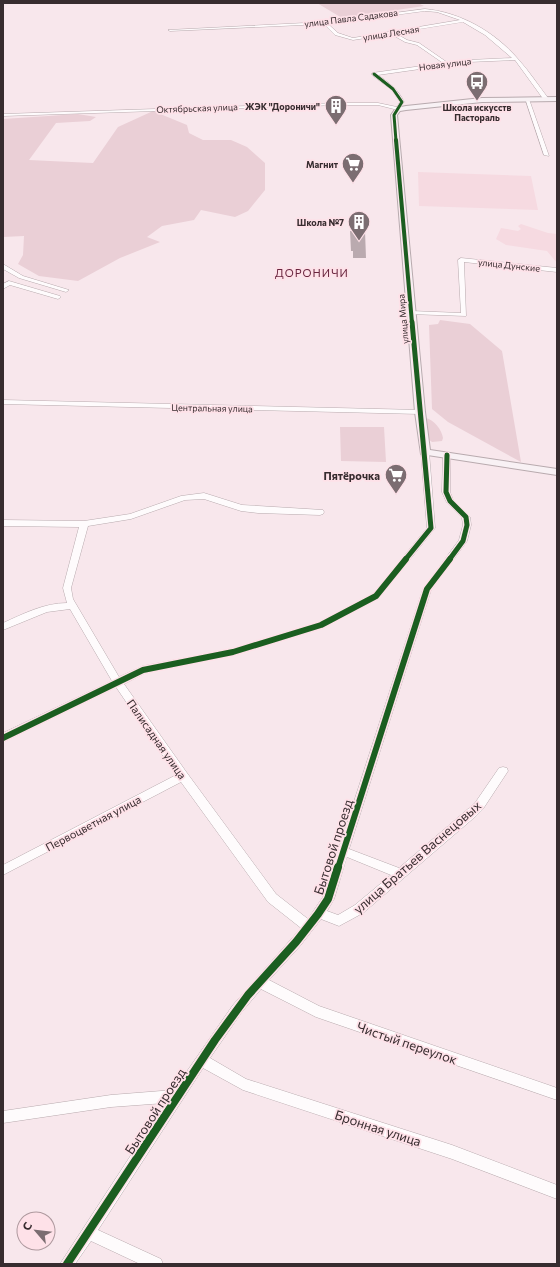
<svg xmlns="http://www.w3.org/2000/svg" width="560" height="1267" font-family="Commissioner,sans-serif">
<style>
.built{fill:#f6dae1}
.green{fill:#eacfd6}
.building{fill:#baaaaf}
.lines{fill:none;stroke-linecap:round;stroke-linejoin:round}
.street-casing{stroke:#b8aaae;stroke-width:1}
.secondary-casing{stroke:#b8aaae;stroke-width:2}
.street{fill:#fefbfc;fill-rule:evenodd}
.secondary{fill:#f8f1f4;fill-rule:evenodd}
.cycleway-far4-casing{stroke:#fee1e8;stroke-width:4}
.cycleway-far3-casing{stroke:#fee1e8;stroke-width:5.5}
.cycleway-far2-casing{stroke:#fee1e8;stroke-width:7}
.cycleway-far1-casing{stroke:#fee1e8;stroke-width:9}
.cycleway-casing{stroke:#fee1e8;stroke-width:11}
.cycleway-far4{stroke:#1b5e20;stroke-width:3}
.cycleway-far3{stroke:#1b5e20;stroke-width:4}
.cycleway-far2{stroke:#1b5e20;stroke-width:5}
.cycleway-far1{stroke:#1b5e20;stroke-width:6}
.cycleway{stroke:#1b5e20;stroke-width:8}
.labels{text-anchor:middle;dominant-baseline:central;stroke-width:3.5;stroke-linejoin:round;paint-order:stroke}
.far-street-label{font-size:9px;fill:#372c2f;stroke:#fee1e8}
.far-poi-label{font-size:9px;font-weight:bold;fill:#372c2f;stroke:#fee1e8;text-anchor:end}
.far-quarter-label{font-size:11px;letter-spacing:1px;fill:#69253e;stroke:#fee1e8}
.poi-label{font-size:11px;font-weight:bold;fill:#372c2f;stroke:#fee1e8;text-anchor:end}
.street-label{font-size:11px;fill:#372c2f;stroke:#fee1e8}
.near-street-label{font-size:13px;fill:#372c2f;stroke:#fee1e8}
</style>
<rect width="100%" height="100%" fill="#f8e7ec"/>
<path class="built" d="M418 172 531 176 538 210 419 206Z
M521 224 548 233 557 234V263L547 251 506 245 496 239 501 228 518 231 521 229 518 226Z"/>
<path class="green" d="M317 3H418L424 6 342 18Z
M153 111 187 125 189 133 203 140H231L247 147 265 163V190L248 211 235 217 201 210 194 220 162 226 147 237 160 242 120 258 78 281 39 276 18 264 23 255 24 236 3 237V119L78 114 96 117 90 121 56 123 29 160 93 163 118 127Z
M440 320 470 324 502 351 521 462 448 422 432 409 429 325 438 324Z
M425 418C434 419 442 430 443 438L442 441 432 442 427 438Z
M340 427H384L386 462 341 461Z"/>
<path class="building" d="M350 231H365L366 258H353V251H351Z"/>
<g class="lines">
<g class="street-casing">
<path id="street" d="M425 9C460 12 495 32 518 59 529 71 538 85 548 98V100H544L515 60 469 62 378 75C389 83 398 89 404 102L398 110 378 105H339L3 116V114L339 103H378L397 107 400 102 392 90 372 75V73L443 63 417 45 405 42 391 34 353 40 335 35 324 24 170 31 168 30 325 22ZM425 11 437 12 460 20 353 38 338 33 328 24ZM463 22 485 35 512 58 469 60 448 63 419 43 407 40 395 33Z
M525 98 529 99 549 156 544 155Z
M461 258 557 268V272L464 262 466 316 409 314 408 313 411 311 461 313 458 260Z
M3 264 23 276 69 290 66 292 19 278 3 269Z
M9 281 60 296 61 297 58 299 10 285 3 289V284Z
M3 400 420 410 424 412 420 414 3 404Z
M422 450H428L429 452 435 528 379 598 324 627 233 655 145 673 124 684 187 773 276 894 308 919 323 897 423 589 459 540 463 525 462 518 447 503 442 492 443 455 447 453H450V492L453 500 470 517 471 525 467 541 431 590 349 849 399 868 475 803 499 768 503 767 507 768 508 771 483 809 476 816 363 913 339 926 321 919 300 946 269 980 319 1006 557 1088V1100L316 1017 261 989 241 1013 210 1058 246 1079 452 1145 557 1185V1199L452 1159 243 1090 203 1068 98 1230 161 1259 163 1264H140L91 1241 75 1264H60L165 1103 111 1107 3 1123V1111L111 1095 174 1090 233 1005 301 928 268 902 181 782 3 875V865L176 775 116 687 3 742V733L112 681 70 609 47 612 3 630V623C23 614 44 603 67 603L63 588 79 527 3 526V520L84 521 130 514 181 496 204 493 242 505 323 510 324 512 323 514 320 515 258 513 241 511 204 499 185 500 131 519 88 526 71 588 73 599 119 677 143 666 233 649 318 623 373 594 427 528 421 452ZM347 857 391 875 355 905 338 915 327 911 334 899Z"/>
</g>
<g class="secondary-casing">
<path id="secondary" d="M557 97V101L482 102 406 110 400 111 397 115 425 412 430 450 557 469V475L421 454 415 412 391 115 396 108 406 106 482 98Z"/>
</g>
<use href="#street" class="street"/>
<use href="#secondary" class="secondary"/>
<g class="cycleway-far4-casing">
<path id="cycleway-far4" d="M374 74 393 89 402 102 394 115 396 141"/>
</g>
<g class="cycleway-far3-casing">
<path id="cycleway-far3" d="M396 140 412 323"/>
</g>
<g class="cycleway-far2-casing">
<path id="cycleway-far2" d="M447 455 446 492 450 501 466 517 467 525 463 541 449 560
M405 560 431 528 412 322"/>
</g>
<g class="cycleway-far1-casing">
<path id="cycleway-far1" d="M3 738 143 670 233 652 321 625 376 596 406 559
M338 868 427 589 450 559"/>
</g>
<g class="cycleway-casing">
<path id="cycleway" d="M67 1264 215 1040 248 995 296 942 318 914 328 899 338 867"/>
</g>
<use href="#cycleway-far4" class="cycleway-far4"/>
<use href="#cycleway-far3" class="cycleway-far3"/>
<use href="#cycleway-far2" class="cycleway-far2"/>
<use href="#cycleway-far1" class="cycleway-far1"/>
<use href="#cycleway" class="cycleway"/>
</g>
<defs>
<g id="bus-pin" transform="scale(1.15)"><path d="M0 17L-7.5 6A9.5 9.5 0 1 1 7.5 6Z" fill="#7b6d71" stroke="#fee1e8"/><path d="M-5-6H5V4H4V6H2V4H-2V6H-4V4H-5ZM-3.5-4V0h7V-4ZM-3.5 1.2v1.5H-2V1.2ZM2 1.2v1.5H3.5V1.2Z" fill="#fff"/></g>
<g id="building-pin" transform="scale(1.15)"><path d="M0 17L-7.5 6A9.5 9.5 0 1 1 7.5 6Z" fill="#7b6d71" stroke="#fee1e8"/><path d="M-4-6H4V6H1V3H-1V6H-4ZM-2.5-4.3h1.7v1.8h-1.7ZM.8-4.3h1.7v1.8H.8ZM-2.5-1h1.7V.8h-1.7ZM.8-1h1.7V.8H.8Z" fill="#fff"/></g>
<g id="supermarket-pin" transform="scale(1.15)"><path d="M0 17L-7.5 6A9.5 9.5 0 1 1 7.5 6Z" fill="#7b6d71" stroke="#fee1e8"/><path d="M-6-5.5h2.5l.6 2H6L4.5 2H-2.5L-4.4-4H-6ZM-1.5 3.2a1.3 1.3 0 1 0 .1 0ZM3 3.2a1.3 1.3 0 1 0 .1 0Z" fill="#fff"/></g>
</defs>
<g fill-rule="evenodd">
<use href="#bus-pin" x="477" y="82"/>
<use href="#building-pin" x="336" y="106"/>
<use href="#supermarket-pin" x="353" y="164"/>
<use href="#building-pin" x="359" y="222"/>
<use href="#supermarket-pin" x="396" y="475"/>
</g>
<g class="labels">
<g class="far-street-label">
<text transform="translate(351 18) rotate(-7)">улица Павла Садакова</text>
<text transform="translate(391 33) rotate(-9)">улица Лесная</text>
<text transform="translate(445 64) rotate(-7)">Новая улица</text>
<text transform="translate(197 108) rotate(-2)">Октябрьская улица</text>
<text transform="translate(509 265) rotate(6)">улица Дунские</text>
<text transform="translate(403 319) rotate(-95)">улица Мира</text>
<text transform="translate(212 408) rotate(1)">Центральная улица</text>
</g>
<g class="far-poi-label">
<text x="320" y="106">ЖЭК "Дороничи"</text>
<text x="477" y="107" text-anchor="middle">Школа искусств<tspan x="477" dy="10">Пастораль</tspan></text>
<text x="338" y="164">Магнит</text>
<text x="344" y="222">Школа №7</text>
</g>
<g class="far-quarter-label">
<text x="312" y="272">ДОРОНИЧИ</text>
</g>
<g class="poi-label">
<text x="380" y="475">Пятёрочка</text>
</g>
<g class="street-label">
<text transform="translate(157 739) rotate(55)">Палисадная улица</text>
<text transform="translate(93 823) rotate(-28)">Первоцветная улица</text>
</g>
<g class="near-street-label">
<text transform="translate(333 847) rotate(-72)">Бытовой проезд</text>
<text transform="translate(417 857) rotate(-41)">улица Братьев Васнецовых</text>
<text transform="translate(407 1043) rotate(19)">Чистый переулок</text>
<text transform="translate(155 1111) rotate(-57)">Бытовой проезд</text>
<text transform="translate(378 1128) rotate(18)">Бронная улица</text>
</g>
</g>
<rect width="560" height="1267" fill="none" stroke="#372c2f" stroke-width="8"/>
<g transform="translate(36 1231) rotate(298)"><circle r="19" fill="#fee1e8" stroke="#ae999e"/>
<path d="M0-3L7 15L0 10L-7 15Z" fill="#7b6d71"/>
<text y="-6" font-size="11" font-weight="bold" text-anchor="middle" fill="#372c2f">С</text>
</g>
</svg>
